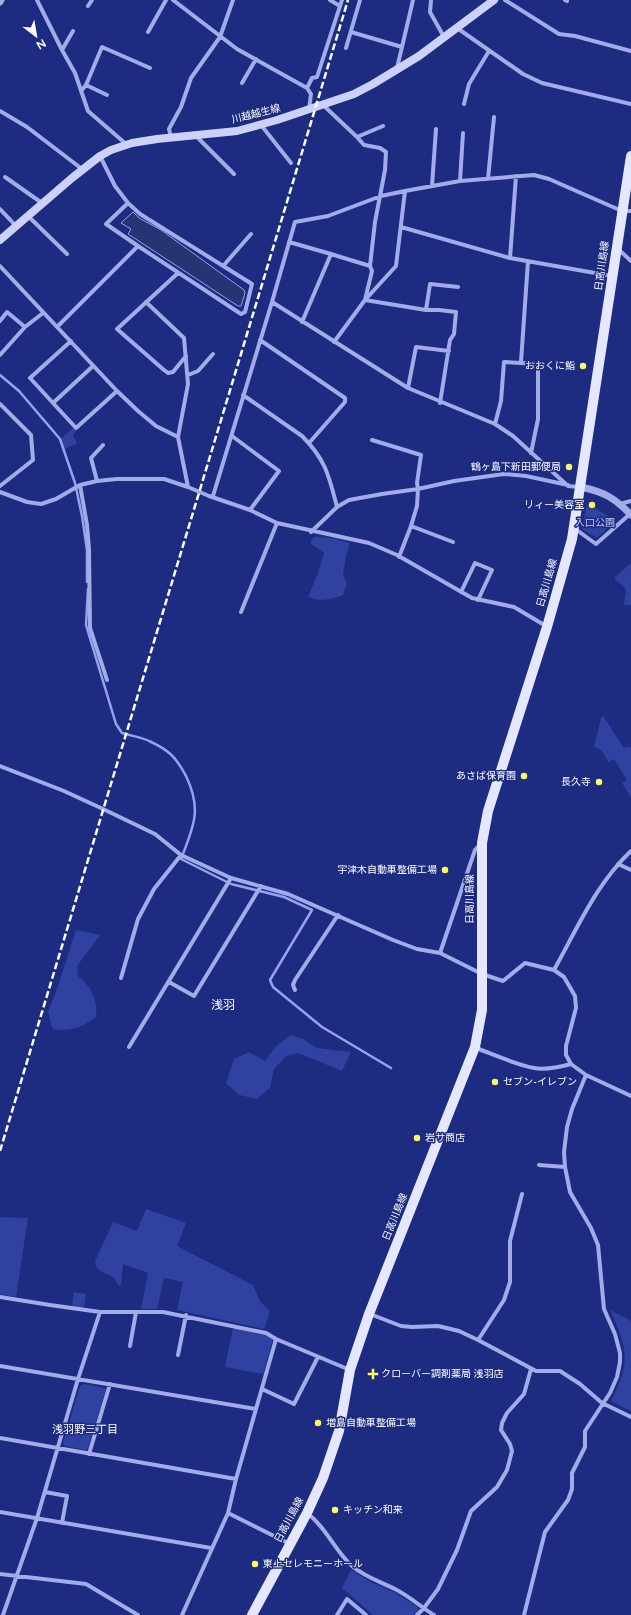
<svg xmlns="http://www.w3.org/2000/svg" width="631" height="1615" font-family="'Varela Round','Noto Sans JP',sans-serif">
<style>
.green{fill:#3041a0}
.water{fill:#283374;stroke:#94a3eb}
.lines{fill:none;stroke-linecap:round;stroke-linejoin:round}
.stream{stroke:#94a3eb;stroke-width:2.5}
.minor{stroke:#a1ace9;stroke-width:4}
.tertiary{stroke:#a1ace9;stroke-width:7}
.secondary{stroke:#ccd2f7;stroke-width:8}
.primary{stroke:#e4e7fe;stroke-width:10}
.rail{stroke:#fff;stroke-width:2.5;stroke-dasharray:7 3;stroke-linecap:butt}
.poi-dot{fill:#f9fa5f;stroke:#1d2b81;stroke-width:1.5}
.labels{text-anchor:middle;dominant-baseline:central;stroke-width:3;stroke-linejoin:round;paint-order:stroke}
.street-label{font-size:10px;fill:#fff;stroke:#1d2b81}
.poi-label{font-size:10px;fill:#fff;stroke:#1d2b81;text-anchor:end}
.park-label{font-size:10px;fill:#c5cdf7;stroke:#1d2b81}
.neighbourhood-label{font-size:11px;fill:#fff;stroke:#1d2b81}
.quarter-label{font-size:12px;fill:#fff;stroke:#1d2b81}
</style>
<rect width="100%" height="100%" fill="#1d2b81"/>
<path class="green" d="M73 428 76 431 73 435 77 443 65 449 61 439Z
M589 504 616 521 597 538 595 537 582 529 586 507Z
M314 537 332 538 350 543 346 556 343 574 347 584 343 595C330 600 320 602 308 597L318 573 324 553 310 543Z
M631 563V605H624L626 589 614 578Z
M603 716 624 748 629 746 631 748V797L622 783 627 780 614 759 609 762 601 750 594 747 601 718Z
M76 930 100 935 77 966 78 976C91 986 98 1000 96 1017 84 1026 67 1034 52 1028L48 1012 57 989Z
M291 1035 303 1039 317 1048 351 1052 342 1071 298 1053 286 1056 274 1069 270 1088 257 1099 239 1095 226 1083 234 1059 249 1052 265 1061 276 1046Z
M146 1209 186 1223 177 1246 253 1285 260 1301 270 1311 264 1329 177 1310 183 1282 164 1278 157 1309H141L148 1273 123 1264 121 1285 119 1286 113 1277 100 1271 97 1268 95 1261 113 1222 137 1231Z
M0 1217 28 1218 16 1297 0 1294Z
M74 1292 86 1294 84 1308 72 1306Z
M610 1310 631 1321V1411L611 1401C631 1361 628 1350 610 1310Z
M233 1328 265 1335 273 1339 263 1374 225 1367Z
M84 1384 104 1388 106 1389 88 1448 86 1450 65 1446 63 1443 80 1386Z
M351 1570 371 1582 394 1592 418 1607V1610L413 1615H373L342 1588Z"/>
<path class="water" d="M133 212 139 218 161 230 244 290 245 293 241 306H238L128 234 131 229 121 223Z"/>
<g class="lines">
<path class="stream" d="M0 375 19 391 60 439 75 483 82 516 87 550V582
M88 589 86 625 116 724 122 733C131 736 141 737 149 741 169 750 176 757 186 776 202 809 194 826 181 859L231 884 284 897 312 910 270 980 273 987 322 1027 391 1068"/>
<path class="minor" d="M37 0 62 50 75 73 88 111 126 144
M173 0 237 49 307 88 311 94 309 109
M330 0 340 6
M431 0 430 12 444 37
M505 0 559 34 575 36 631 51
M565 0 567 1
M88 6 92 0
M457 28 523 74 542 83 631 104
M148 32 166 0
M351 32 402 47 413 0
M346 48 360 0
M62 50 73 31
M397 68 402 47
M242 83 256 59
M86 85 107 95
M307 88 312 78 317 77 342 0
M81 91 86 85 102 47 150 68
M464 104 469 84 489 51
M323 105 357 137 364 145 380 148 386 152 385 170 375 222 370 266
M0 111 27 127 82 169
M261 125 291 163
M196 136 234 174
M171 137 169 129 181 107 191 78 220 37 233 0
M357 137 383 126
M100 156 115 186 128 203 106 224 138 246
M5 177 42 203
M488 179 494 117
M460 181 463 133
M432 186 436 129
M0 209 16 226
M28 216 67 254
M401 227 510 258 612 276
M289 242 331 254
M618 249 631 261
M510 258 516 176
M224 265 251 234
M0 266 117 391 138 411 156 426 178 437 188 487
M178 273 117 329 164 370 168 373 173 372 186 356
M146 302 184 338 188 384 178 437
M272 302 295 222 328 216 381 196 405 191 460 181 534 175 549 179 622 211H631
M426 310 430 284 458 287
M0 321 7 312 25 327
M302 322 331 254 370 266 372 271 365 300 426 310H439L456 312 454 334 450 340 440 403
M58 326 138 246 241 314 245 312 252 284 140 214 128 203
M260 340 345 398V402L309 443
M71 341 30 378 76 428 117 391
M334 342 365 300 396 266 405 191
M0 355 25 327 43 313
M521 362 528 261
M188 375 198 371 213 354
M408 388 416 347 449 351
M243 395 302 436C326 460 329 476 337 507
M53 403 93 366
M0 404 31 435 33 460 0 486
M495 424 501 401 504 362 538 364V419L531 453
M232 436 279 471 250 510
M372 440 421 455 417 483 418 489 417 506 411 526
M97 481 91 458 103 445
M80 485 87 525 89 550 90 628 107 680
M0 492 27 502 41 504 56 499 80 485 97 481 117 479H164L188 487 209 496 250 510 277 523 369 543 397 555 472 598 514 607 546 626
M213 496 272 302 408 388 495 424 513 436 568 486 579 487
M620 504 631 501
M574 528 596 544 630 514
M311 532 337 507 349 500 382 494 418 489 454 481 504 474 526 476 568 485
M399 557 411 526 453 542
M461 592 475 563 492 570 478 600
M241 612 277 523
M0 766 64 791 103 809 155 834 181 855 231 878 288 894 393 940 417 949 440 953 482 974 503 981 525 963 554 970 564 977 575 996 576 1008 566 1046V1055L571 1064 586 1075 631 1096
M618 864 631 870
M440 953 475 850 480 845
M554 970C577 929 596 884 631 851
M121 978 138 919 154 889 181 855
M169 982 194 996 261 886
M295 990 293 985 295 980 338 915
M129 1047 231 878
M476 1048C495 1055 514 1064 534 1068 545 1070 560 1067 571 1064
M539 1165 565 1167
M0 1297 50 1305 100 1312H163L266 1333 276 1339 350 1370
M370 1314 401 1326 412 1327 438 1326 459 1331 478 1340 536 1371H560L580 1384 602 1403 631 1417
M478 1340 504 1300 510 1282V1241L522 1194
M130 1346 136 1312
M178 1355 186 1315
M0 1366 256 1409
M262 1389 294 1404 318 1357
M0 1438 236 1479
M89 1454 110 1384
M45 1492 67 1496 62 1523
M0 1512 211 1548
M228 1513 290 1544
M307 1513C326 1527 335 1551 352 1566 365 1577 381 1582 395 1589 409 1596 421 1607 434 1615
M0 1574 86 1584 138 1615
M3 1615 37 1518 78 1379 100 1312
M182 1615 228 1513 236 1479 276 1339
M337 1615 347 1599 366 1615
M417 1615 424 1608 438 1589 457 1550 471 1511 497 1487 507 1470 512 1451 510 1444 501 1430 502 1423 507 1413 524 1394 531 1369
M524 1615 545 1532 568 1500 572 1489V1473L585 1447V1431L610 1393 617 1377 620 1362V1353L615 1334 604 1309 598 1245 591 1228 570 1192 565 1167 564 1152 567 1127 572 1109 586 1075"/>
<path class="tertiary" d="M0 2 1 0
M581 487C604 492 615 498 631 515"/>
<path class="secondary" d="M0 240 72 178 100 156 111 150 132 143 157 139 237 131 277 120 354 94 373 84 419 56 494 0"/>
<path class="primary" d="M252 1615 307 1513 323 1478 339 1431 350 1370 369 1314 475 1047 482 1010V843L488 811 547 627 572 539 631 156"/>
<path class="rail" d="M0 1151 348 0"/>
</g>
<g class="poi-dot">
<circle cx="583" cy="366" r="4"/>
<circle cx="569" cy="467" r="4"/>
<circle cx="592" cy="505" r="4"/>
<circle cx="524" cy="776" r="4"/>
<circle cx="599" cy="782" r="4"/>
<circle cx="445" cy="870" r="4"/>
<circle cx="495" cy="1082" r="4"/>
<circle cx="417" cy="1138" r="4"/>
<path d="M371 1368h4v4h4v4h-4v4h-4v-4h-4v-4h4z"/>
<circle cx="318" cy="1423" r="4"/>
<circle cx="335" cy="1510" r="4"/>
<circle cx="255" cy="1564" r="4"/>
</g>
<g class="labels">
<g class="street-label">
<text transform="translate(256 114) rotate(-14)">川越越生線</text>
<text transform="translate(602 266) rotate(-82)">日高川島線</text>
<text transform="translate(547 583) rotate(-74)">日高川島線</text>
<text transform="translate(470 899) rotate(-90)">日高川島線</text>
<text transform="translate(395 1217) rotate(-68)">日高川島線</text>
<text transform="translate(289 1520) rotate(-62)">日高川島線</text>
</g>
<g class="poi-label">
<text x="575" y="366">おおくに鮨</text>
<text x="561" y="467">鶴ヶ島下新田郵便局</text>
<text x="584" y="505">リィー美容室</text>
<text x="516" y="776">あさば保育園</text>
<text x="591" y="782">長久寺</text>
<text x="437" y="870">宇津木自動車整備工場</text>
<text x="503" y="1082" text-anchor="start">セブン-イレブン</text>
<text x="425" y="1138" text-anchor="start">岩サ商店</text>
<text x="381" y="1374" text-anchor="start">クローバー調剤薬局 浅羽店</text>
<text x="326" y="1423" text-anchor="start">増島自動車整備工場</text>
<text x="343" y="1510" text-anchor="start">キッチン和来</text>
<text x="263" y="1564" text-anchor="start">東上セレモニーホール</text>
</g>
<g class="park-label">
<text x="595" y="523">入口公園</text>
</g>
<g class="neighbourhood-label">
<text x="85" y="1429">浅羽野三丁目</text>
</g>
<g class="quarter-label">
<text x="223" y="1005">浅羽</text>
</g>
</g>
<g transform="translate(36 36) rotate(149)" stroke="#1d2b81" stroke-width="3" paint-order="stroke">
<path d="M0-3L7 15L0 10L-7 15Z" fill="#ffffff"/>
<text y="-6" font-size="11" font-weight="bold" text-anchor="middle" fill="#ffffff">N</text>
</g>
</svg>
